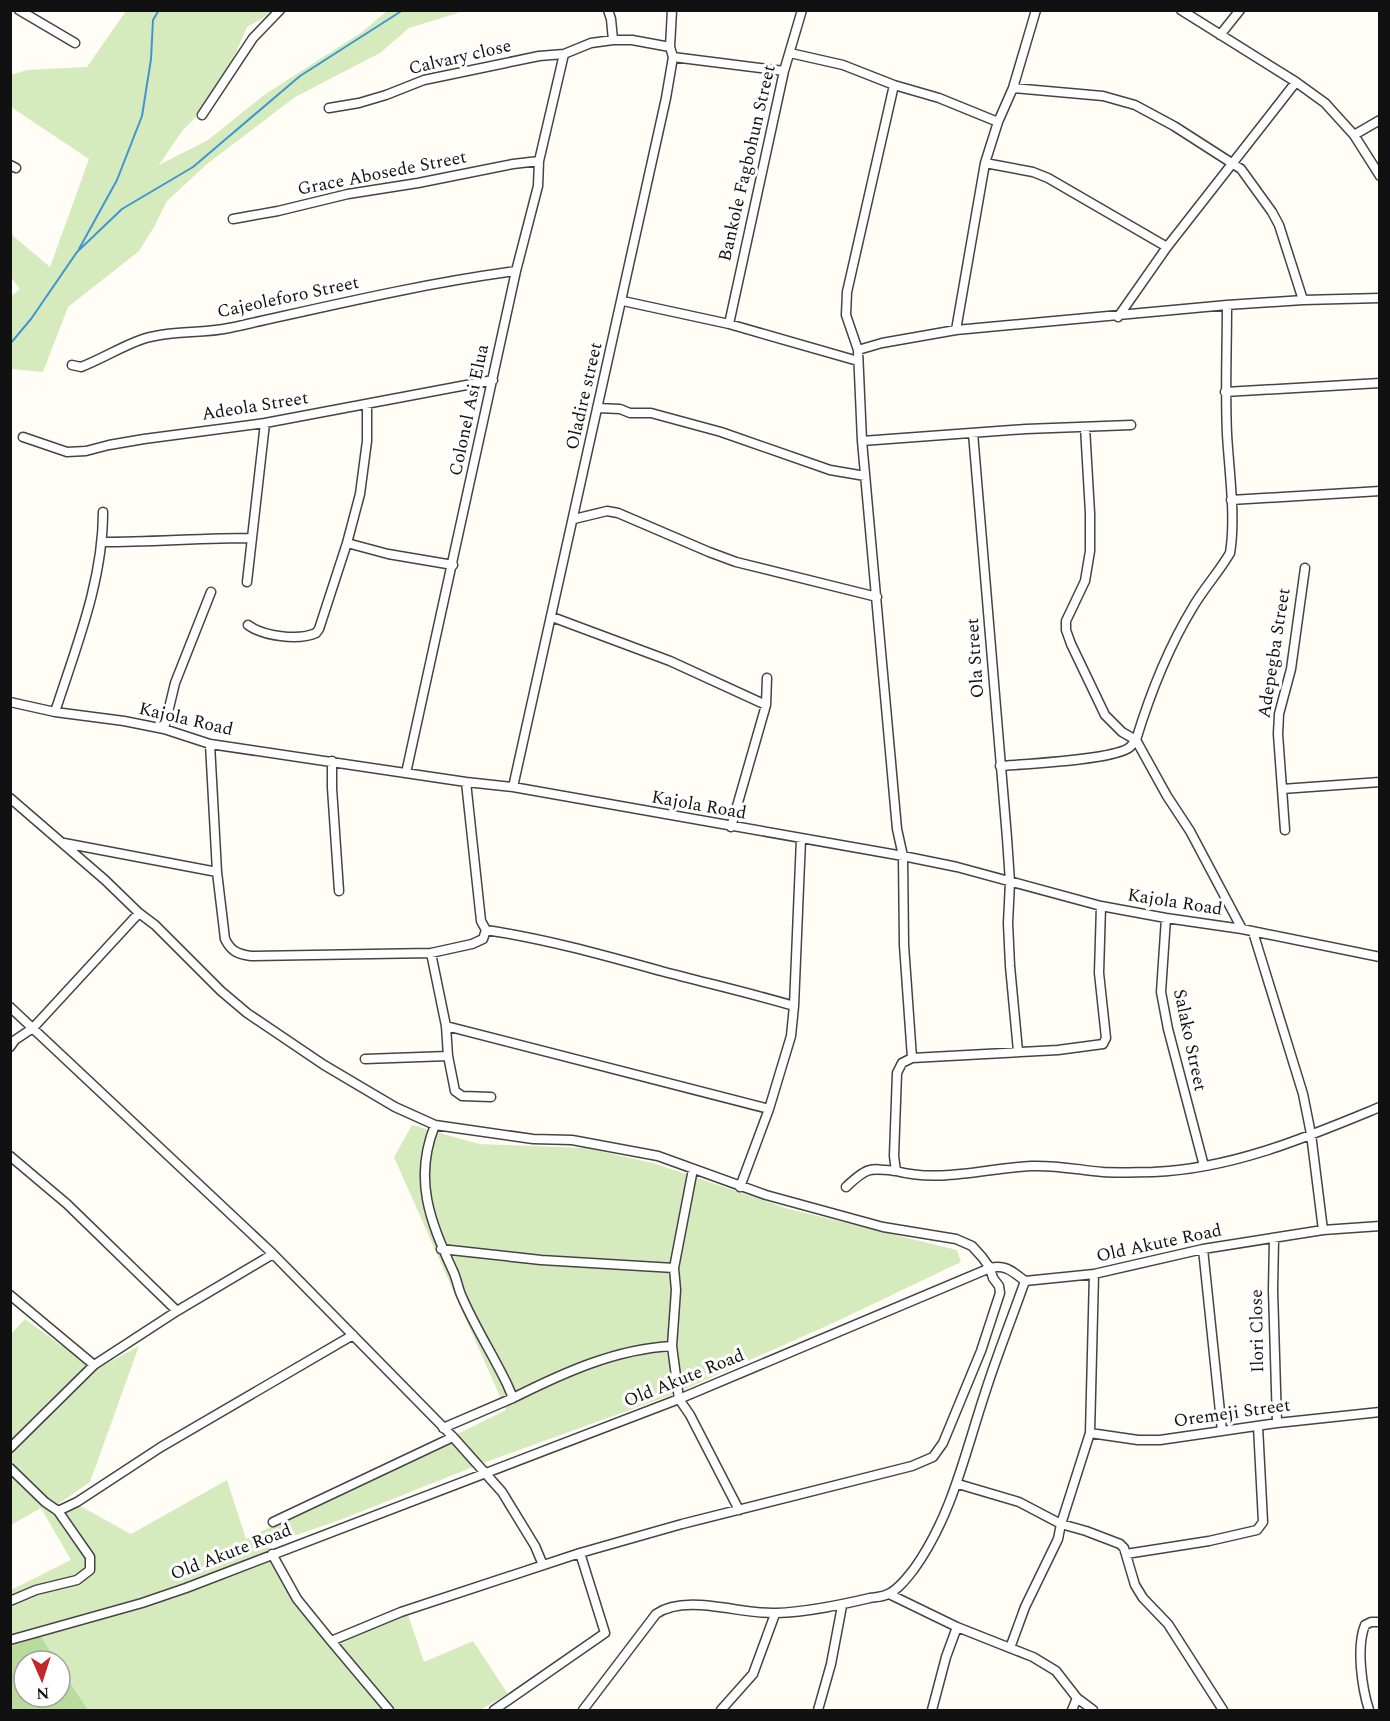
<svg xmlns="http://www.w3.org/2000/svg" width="1390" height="1721" font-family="Spectral,serif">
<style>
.green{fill:#d5ebbd}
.forest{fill:#b9dc9c}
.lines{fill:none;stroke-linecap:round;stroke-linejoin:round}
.stream{stroke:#3f96cf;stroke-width:2}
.minor-casing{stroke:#444;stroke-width:11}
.minor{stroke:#fff;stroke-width:8}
.labels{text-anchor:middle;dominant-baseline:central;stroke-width:6;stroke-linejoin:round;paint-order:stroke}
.street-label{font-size:18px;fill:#111;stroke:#fff}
</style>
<rect width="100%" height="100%" fill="#fffdf5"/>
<path class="green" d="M126 11H275L273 13 247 27 227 73 207 106 182 131 159 165 208 140 264 95 362 32 387 11H464L409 28 380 53 295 97 207 164 167 201 154 227 139 251 68 307 43 372 11 369 10 297 20 289 11 277V234L50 267 89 159 11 107V75L27 70 87 67Z
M412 1125 479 1144 585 1148 653 1163 789 1209 957 1250 961 1262 831 1324 674 1394 483 1463 340 1520 267 1545 322 1639 407 1612 424 1662 473 1641 508 1694 480 1710H88L60 1667V1661H56L41 1636 11 1646V1590L71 1560 41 1508 11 1525V1334L25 1319 95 1370 139 1346 90 1482 54 1507 80 1506 131 1534 227 1480 246 1539 506 1410 394 1157Z"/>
<path class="forest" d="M41 1636 56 1661H24V1697H60V1667L88 1710H11V1646Z"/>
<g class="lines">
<path class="stream" d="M79 249 117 180 142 116 151 59 153 20 159 10
M10 344 31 319 77 252 122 209 193 167 300 76 403 10"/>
<g class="minor-casing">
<path id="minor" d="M19 10 75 43
M608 10 611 19 613 40
M1181 10 1296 82 1325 103 1354 135 1380 176
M1220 35 1240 10
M790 53 843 65 894 85
M673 57 784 71
M1013 88 1103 96 1135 105 1174 126 1241 169 1272 212 1279 225 1303 300
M329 108 359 103 386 95 424 80 539 56 564 54 591 43 613 40H632L670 47
M202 115 253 38 280 10
M998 122 1013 88 1036 10
M1354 135 1380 120
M985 163 1033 172 1048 178 1167 247 1118 317
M10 165 16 168
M233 219 278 211 348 194 418 183 513 164 539 161
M1167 247 1296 82
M623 301 729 324 858 361
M1227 305C1227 348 1225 391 1227 434 1229 470 1236 518 1230 553 1219 572 1204 588 1193 607 1168 648 1150 694 1136 740L1167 796 1190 831 1242 929
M729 324 784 71 802 10
M956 330 985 163 998 122 939 98 894 85 847 292 846 315 858 350 882 343 956 330 1227 305 1303 300 1380 298
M858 350 862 441 897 829 903 856 904 945 912 1058 902 1063 897 1073 894 1156 896 1171C940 1183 987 1168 1031 1166 1057 1165 1079 1170 1103 1172 1120 1173 1137 1172 1153 1172 1233 1169 1307 1137 1380 1107
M72 365 81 367C102 359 122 346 143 339 171 330 201 334 229 328 325 307 419 284 516 271
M1225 392 1380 383
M367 404V441L360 494 347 543 388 554 453 565
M597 408 620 409 630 413H651L721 432 830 470 865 476
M973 433 1007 838 1010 882 1008 923 1010 966 1018 1051
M23 437 67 452 86 451 109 445 144 439 265 423 493 380
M862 441 1026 429 1131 425
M1231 500 1380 491
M574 519 607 511 618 513 709 552 736 562 877 597
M102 542C152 542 202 538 252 538
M1305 568 1291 669 1279 714 1278 734 1282 789 1380 782
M247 582 265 423
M552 617 670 661 766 705
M248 625C263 636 298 641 316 633L319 629 347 543
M10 702 55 712 124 721 164 729 210 744 466 782 513 787 903 856 957 867 1101 906 1166 918 1242 929 1380 957
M55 712C76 647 103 581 103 512
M164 729 175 683 211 592
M210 744 217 872 225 939C231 951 237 954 251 956L431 953 472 944 483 939 486 930 481 921 466 782
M332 761V788L339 891
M1000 766C1024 764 1115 760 1130 747 1132 745 1134 742 1136 740L1122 732 1105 715 1071 644 1066 630V621L1085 581 1090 551V513L1085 427
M406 773 516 271 538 186 539 161 564 54
M513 787 666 98 673 57 670 47 672 10
M1282 789 1285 830
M10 798 105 880 139 913 155 925 221 991 247 1013 324 1065 395 1107 435 1125 533 1139 572 1140 658 1156 766 1195 883 1227 956 1239 972 1246 982 1257 990 1268 993 1278 999 1286 1000 1293 981 1351 943 1443 933 1457 912 1466 682 1524 580 1553 401 1612 331 1641 297 1599 272 1554
M731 827 766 705 767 678
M64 843 217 872
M1166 918 1161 992 1168 1029 1204 1166
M486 930C546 939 603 955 661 971 706 983 750 993 794 1006
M1253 932 1303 1094 1311 1134 1323 1230
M10 1007 273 1254 453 1437 502 1492 535 1546 543 1565
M446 1026 769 1109
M10 1047 15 1040 33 1028 139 913
M448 1056 455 1091 462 1096 491 1097
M912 1058 1058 1050 1103 1044 1106 1038 1099 973 1101 906
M365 1059 448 1056 446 1026 431 953
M435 1125C413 1179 430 1221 453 1271 457 1279 458 1289 462 1297 475 1327 493 1355 507 1384L513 1398 443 1428
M10 1156 67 1204 177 1311
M740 1187 769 1109 791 1036 794 1006 801 839
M846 1187C867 1167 869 1168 896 1171
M1274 1239 1273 1290 1277 1423
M441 1249 541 1260 674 1268
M1203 1249 1222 1431
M1094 1274 1090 1433 1061 1524 1086 1531 1120 1544 1124 1548 1135 1585 1143 1598 1168 1624 1223 1710
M10 1295 94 1365
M672 1346 679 1399 690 1415 739 1510
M513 1398C563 1373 615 1349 672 1346L676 1290 674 1268 693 1169
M1090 1433 1138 1440H1160L1277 1423 1380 1412
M10 1448 94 1365 177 1311 273 1254
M10 1468 45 1502 58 1511 90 1557V1570L77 1580 36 1590 10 1601
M958 1484 1019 1502 1061 1524 1058 1539 1025 1607 1010 1648
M58 1511 77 1502 161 1447 353 1335
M273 1522 453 1437
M1126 1554 1209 1541 1257 1530 1263 1522 1258 1426
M889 1594 957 1627 1033 1657 1056 1671 1077 1698 1072 1710
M10 1640 142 1603 186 1588 679 1399 990 1268C1006 1264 1013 1272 1025 1281L1094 1274 1203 1249 1323 1230 1380 1226
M331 1641 389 1710
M1077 1698 1093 1710
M494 1710 605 1633 580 1553
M583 1710 656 1614C687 1593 741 1615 776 1613 808 1612 840 1605 870 1598 876 1597 883 1597 888 1594 898 1590 907 1578 914 1569 952 1516 965 1453 985 1393 997 1355 1012 1318 1025 1281
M721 1710 753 1674 775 1614
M818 1710 831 1664 842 1606
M932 1710 946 1657 957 1627
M1369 1710C1362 1688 1356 1647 1365 1625L1371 1622H1380"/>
</g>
<use href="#minor" class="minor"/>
</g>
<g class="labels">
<g class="street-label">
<text transform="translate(460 57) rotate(-13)">Calvary close</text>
<text transform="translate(747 163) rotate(-77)">Bankole Fagbohun Street</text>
<text transform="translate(382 173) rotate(-11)">Grace Abosede Street</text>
<text transform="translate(288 297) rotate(-12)">Cajeoleforo Street</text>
<text transform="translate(584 396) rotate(-77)">Oladire street</text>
<text transform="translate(255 406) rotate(-9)">Adeola Street</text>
<text transform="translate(469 410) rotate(-78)">Colonel Asi Elua</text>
<text transform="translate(1274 653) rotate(-81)">Adepegba Street</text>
<text transform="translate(975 658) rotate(-94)">Ola Street</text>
<text transform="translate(186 719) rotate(13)">Kajola Road</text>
<text transform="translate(699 805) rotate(10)">Kajola Road</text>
<text transform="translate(1175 902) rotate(9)">Kajola Road</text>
<text transform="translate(1190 1040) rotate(78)">Salako Street</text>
<text transform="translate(1159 1243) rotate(-12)">Old Akute Road</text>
<text transform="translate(1257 1331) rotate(-91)">Ilori Close</text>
<text transform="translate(684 1378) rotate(-22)">Old Akute Road</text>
<text transform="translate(1232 1413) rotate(-8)">Oremeji Street</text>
<text transform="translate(231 1552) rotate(-21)">Old Akute Road</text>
</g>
</g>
<rect width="1390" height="1721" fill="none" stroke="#111111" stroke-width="24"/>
<g transform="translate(42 1679) rotate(177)"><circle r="28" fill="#ffffff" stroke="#a0a0a0" stroke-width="1.5"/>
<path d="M0-4.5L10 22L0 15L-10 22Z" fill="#c4262e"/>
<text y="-9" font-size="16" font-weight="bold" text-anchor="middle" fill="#111111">N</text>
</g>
</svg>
